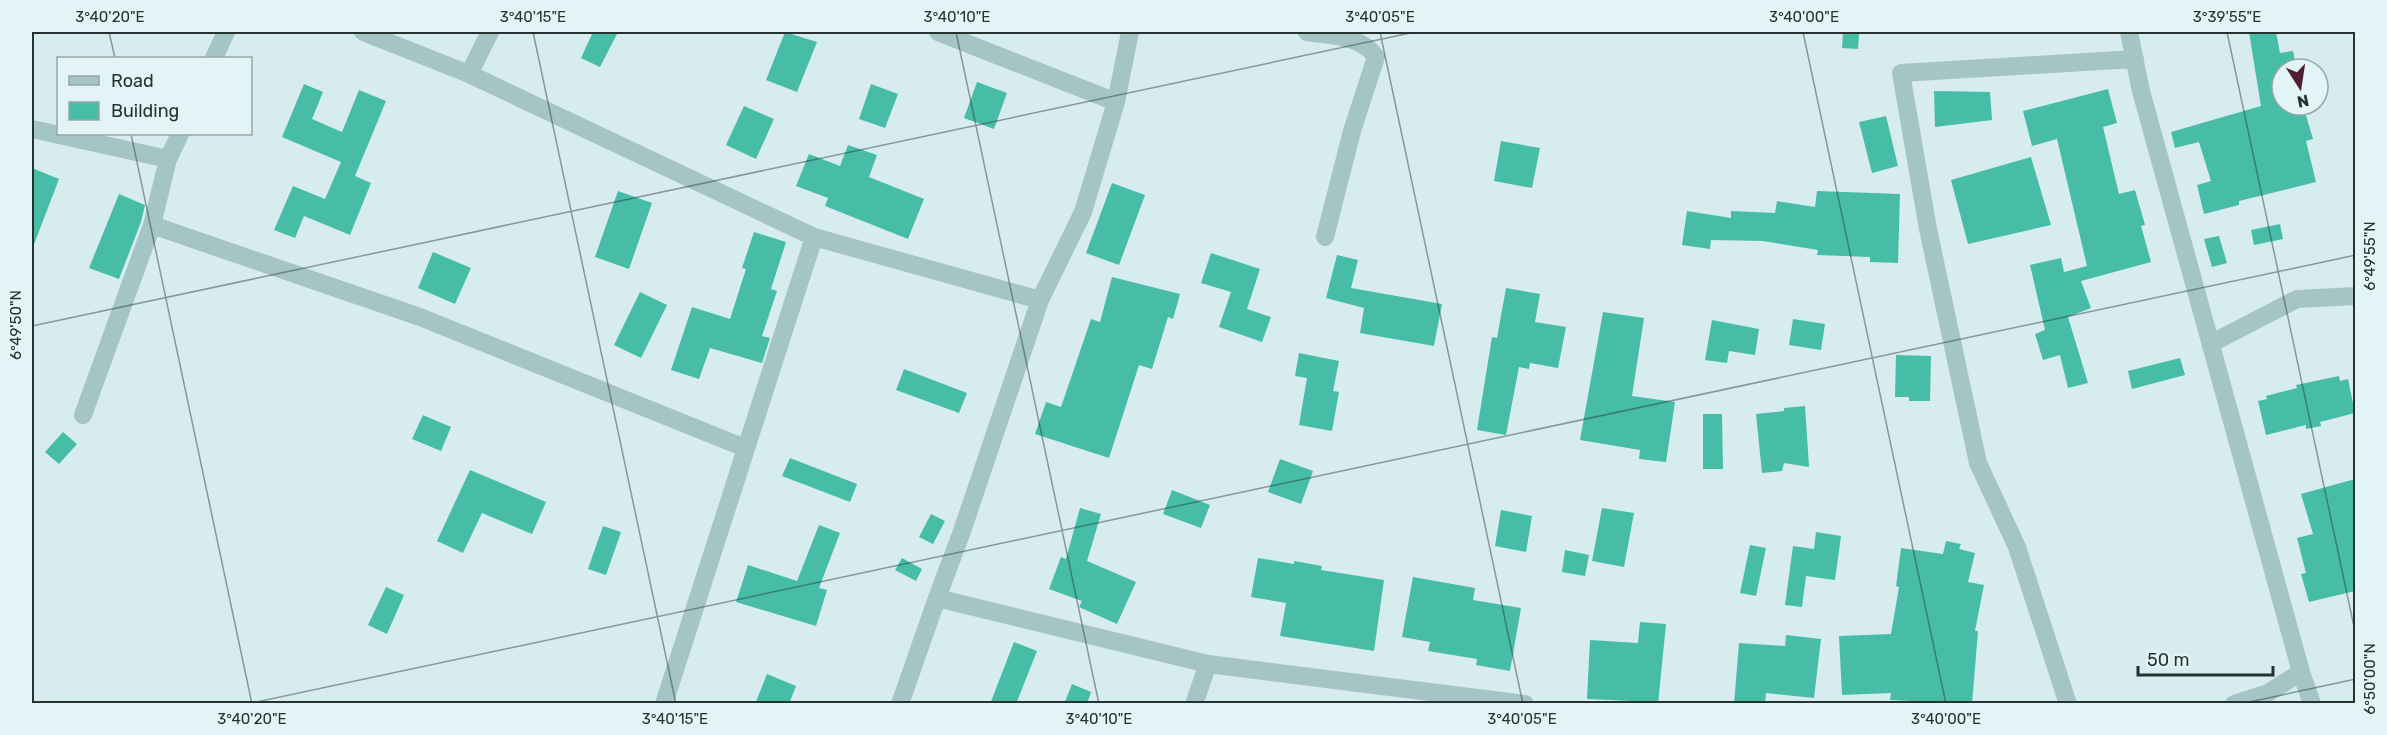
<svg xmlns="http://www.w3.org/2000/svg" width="2387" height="735" font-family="Rubik,sans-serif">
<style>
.building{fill:#47bda8}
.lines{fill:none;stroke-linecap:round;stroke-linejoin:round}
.minor{stroke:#a5c4c5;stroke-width:18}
.ticks{fill:none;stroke:#253230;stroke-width:1.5;stroke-opacity:0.45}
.neatline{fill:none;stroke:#253230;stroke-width:2}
.ticks-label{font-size:15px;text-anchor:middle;fill:#253230}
</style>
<rect width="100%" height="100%" fill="#d7ecef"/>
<path class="building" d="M593 32H618L600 67 581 58Z
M785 32 817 42 797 92 766 80Z
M2249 32H2276L2280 53 2293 51 2297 69H2282V105H2303L2313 139 2306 141 2316 182 2239 201V205L2204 214 2197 185 2211 181 2199 142 2175 148 2171 132 2261 106Z
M1843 33 1859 34 1858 49 1842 48Z
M977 82 1007 93 994 129 964 118Z
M304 84 323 92 312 119 342 132 359 90 386 101 355 176 371 183 350 235 304 216 295 238 274 230 293 186 325 199 341 162 282 137Z
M871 84 898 94 885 128 859 119Z
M2108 89 2117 123 2103 127 2119 194 2135 190 2145 225 2141 226 2151 262 2081 281 2091 308 2068 317 2088 383 2068 388 2060 355 2043 360 2035 334 2045 330 2030 265 2061 258 2064 272 2087 266 2057 139 2032 146 2023 111Z
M1934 91 1990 92 1992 120 1935 127Z
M744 106 774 119 756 159 726 145Z
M1886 116 1898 166 1872 173 1859 122Z
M1501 141 1540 148 1532 188 1494 181Z
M848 145 877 155 869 177 924 199 908 239 825 206 828 198 796 186 809 154 840 166Z
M2031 157 2051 225 1968 244 1951 180Z
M32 168 59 179 33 247H32Z
M1112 183 1145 195 1119 265 1086 253Z
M618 191 652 203 629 269 595 257Z
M1817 191 1900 194 1898 263 1870 262V257L1817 255 1818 250 1763 241 1711 240 1710 249 1682 245 1687 211 1731 218V211L1775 213 1777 201 1815 207Z
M119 194 145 205 141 222 119 279 89 268Z
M2280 224 2283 239 2254 245 2251 230Z
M754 232 786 242 771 289 777 291 762 336 770 338 762 363 710 348 699 379 671 370 692 307 730 319 746 269 742 268Z
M2219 236 2227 263 2212 267 2204 239Z
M433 252 471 268 455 304 418 288Z
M1211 253 1260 269 1247 309 1271 317 1262 342 1219 327 1231 292 1201 283Z
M1337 255 1358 260 1351 288 1442 304 1434 346 1360 333 1364 308 1326 298Z
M1112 277 1180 294 1173 319 1168 317 1152 369 1139 365 1109 458 1035 434 1046 402 1061 407 1091 319 1100 322Z
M1506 288 1540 294 1535 322 1566 327 1558 368 1530 363 1529 369 1519 367 1506 435 1477 430 1492 337 1497 338Z
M640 292 667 305 641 358 614 345Z
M1603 312 1644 318 1632 396 1675 402 1666 462 1639 459 1640 450 1580 440Z
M1793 319 1825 324 1821 350 1789 345Z
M1712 320 1759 329 1755 355 1729 351 1727 363 1705 360Z
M1299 353 1339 361 1333 391 1339 392 1332 431 1299 425 1307 378 1295 376Z
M1896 355 1931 356 1930 401H1909V397H1895Z
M2180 358 2185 375 2132 389 2128 371Z
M904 369 967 393 959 413 896 390Z
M2339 376 2340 381 2348 379 2355 413 2320 422 2321 426 2306 429V425L2266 435 2258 401 2267 399 2266 396 2297 388 2296 385Z
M1805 406 1809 467 1784 463 1782 471 1762 473 1756 414 1784 411V408Z
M1703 414H1722L1723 469H1703Z
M423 415 451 427 441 451 412 439Z
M63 432 77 444 59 464 45 452Z
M790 458 857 484 850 502 782 476Z
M1280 459 1313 471 1301 504 1268 492Z
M470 470 546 502 532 534 482 513 463 553 437 541Z
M2355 479V591L2309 602 2301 574 2306 573 2297 538 2313 534 2301 494Z
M1172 490 1210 505 1201 528 1163 514Z
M1080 508 1101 514 1087 561 1136 582 1117 624 1079 607 1082 601 1049 589 1061 557 1066 559Z
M1602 508 1634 513 1624 567 1592 561Z
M1501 510 1532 516 1526 552 1495 546Z
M931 514 945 521 933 544 919 537Z
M819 525 840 533 819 588 827 590 816 626 736 602 748 565 797 581Z
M603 526 621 532 606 575 588 569Z
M1816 532 1841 536 1835 580 1806 576 1802 607 1785 605 1793 546 1814 549Z
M1946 541 1961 544 1959 549 1975 553 1968 582 1984 585 1975 631H1978L1972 704 1890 700 1891 693 1842 695 1839 636 1891 634 1899 587 1896 586 1901 548 1943 554Z
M1750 545 1766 548 1756 596 1740 593Z
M1565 550 1589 555 1585 576 1562 572Z
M902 558 922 569 916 581 895 570Z
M1258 558 1294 564V561L1322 566 1321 570 1384 580 1374 651 1280 636 1286 603 1251 597Z
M1413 577 1475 588 1473 600 1521 608 1510 671 1476 665 1477 659 1428 651 1430 642 1402 637Z
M386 587 404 595 387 634 368 625Z
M1640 622 1666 624 1658 704H1632V701L1587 699 1590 640 1638 643Z
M1786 635 1821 639 1814 698 1766 693 1765 704H1734L1739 643 1785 646Z
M1014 642 1037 651 1016 704H990Z
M767 674 796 686 789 704H755Z
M1072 684 1091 692 1087 704H1064Z"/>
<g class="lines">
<path class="minor" d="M363 32 469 74 490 32
M938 32 1116 102
M1130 32 1116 102 1083 212 1040 300 961 534 937 598 1208 664 1525 704
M1307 32C1331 36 1361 35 1376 57L1352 131 1325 237
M2129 32 2141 91 2301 672 2268 693 2234 704
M214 58 226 32
M469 74 814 237
M32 129 168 159
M152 225 168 159 180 134
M2212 343 2297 299 2356 296
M83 415 152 225 420 317 745 448
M2301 672 2312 704
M664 704 814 237 1040 300
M900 704 937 598
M1194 704 1208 664
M2068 704 2017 547 1978 463 1928 229 1901 73 2135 59"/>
</g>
<path class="ticks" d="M109 32 115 58M533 32 676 704M956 32 1099 704M1380 32 1523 704M1803 32 1946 704M2227 32 2356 636M131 134 252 704M32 326 1415 32M247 704 2356 255M2240 704 2356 679"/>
<rect width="2387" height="735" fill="none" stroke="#e3f4f7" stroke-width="66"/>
<rect x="57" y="57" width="195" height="78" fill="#e3f4f7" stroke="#97a6a7" stroke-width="1.5"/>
<rect x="69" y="76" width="30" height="9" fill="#a5c4c5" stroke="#97a6a7" stroke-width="1.5"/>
<text x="111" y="87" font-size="18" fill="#253230">Road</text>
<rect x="69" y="102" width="30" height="18" fill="#47bda8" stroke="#97a6a7" stroke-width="1.5"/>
<text x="111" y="117" font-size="18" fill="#253230">Building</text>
<g transform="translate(2300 87) rotate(168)"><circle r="28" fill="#e3f4f7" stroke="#97a6a7" stroke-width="1.5"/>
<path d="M0-4.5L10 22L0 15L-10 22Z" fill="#501e30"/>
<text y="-9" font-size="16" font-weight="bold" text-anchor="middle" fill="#253230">N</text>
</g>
<path d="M2138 666v9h135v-9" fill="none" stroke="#253230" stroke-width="3"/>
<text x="2147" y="666" font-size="18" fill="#253230" stroke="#e3f4f7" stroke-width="4.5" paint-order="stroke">50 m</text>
<rect x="33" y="33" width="2321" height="669" class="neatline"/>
<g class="ticks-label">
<text x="110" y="22">3°40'20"E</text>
<text x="533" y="22">3°40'15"E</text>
<text x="957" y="22">3°40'10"E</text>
<text x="1380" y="22">3°40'05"E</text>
<text x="1804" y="22">3°40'00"E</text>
<text x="2227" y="22">3°39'55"E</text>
<text transform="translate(2370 256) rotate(-90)" y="5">6°49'55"N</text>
<text transform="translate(16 325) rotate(-90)" y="5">6°49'50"N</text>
<text transform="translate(2370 679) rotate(-90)" y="5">6°50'00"N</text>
<text x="252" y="724">3°40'20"E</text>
<text x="675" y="724">3°40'15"E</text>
<text x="1099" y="724">3°40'10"E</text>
<text x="1522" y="724">3°40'05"E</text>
<text x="1946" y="724">3°40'00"E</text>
</g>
</svg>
